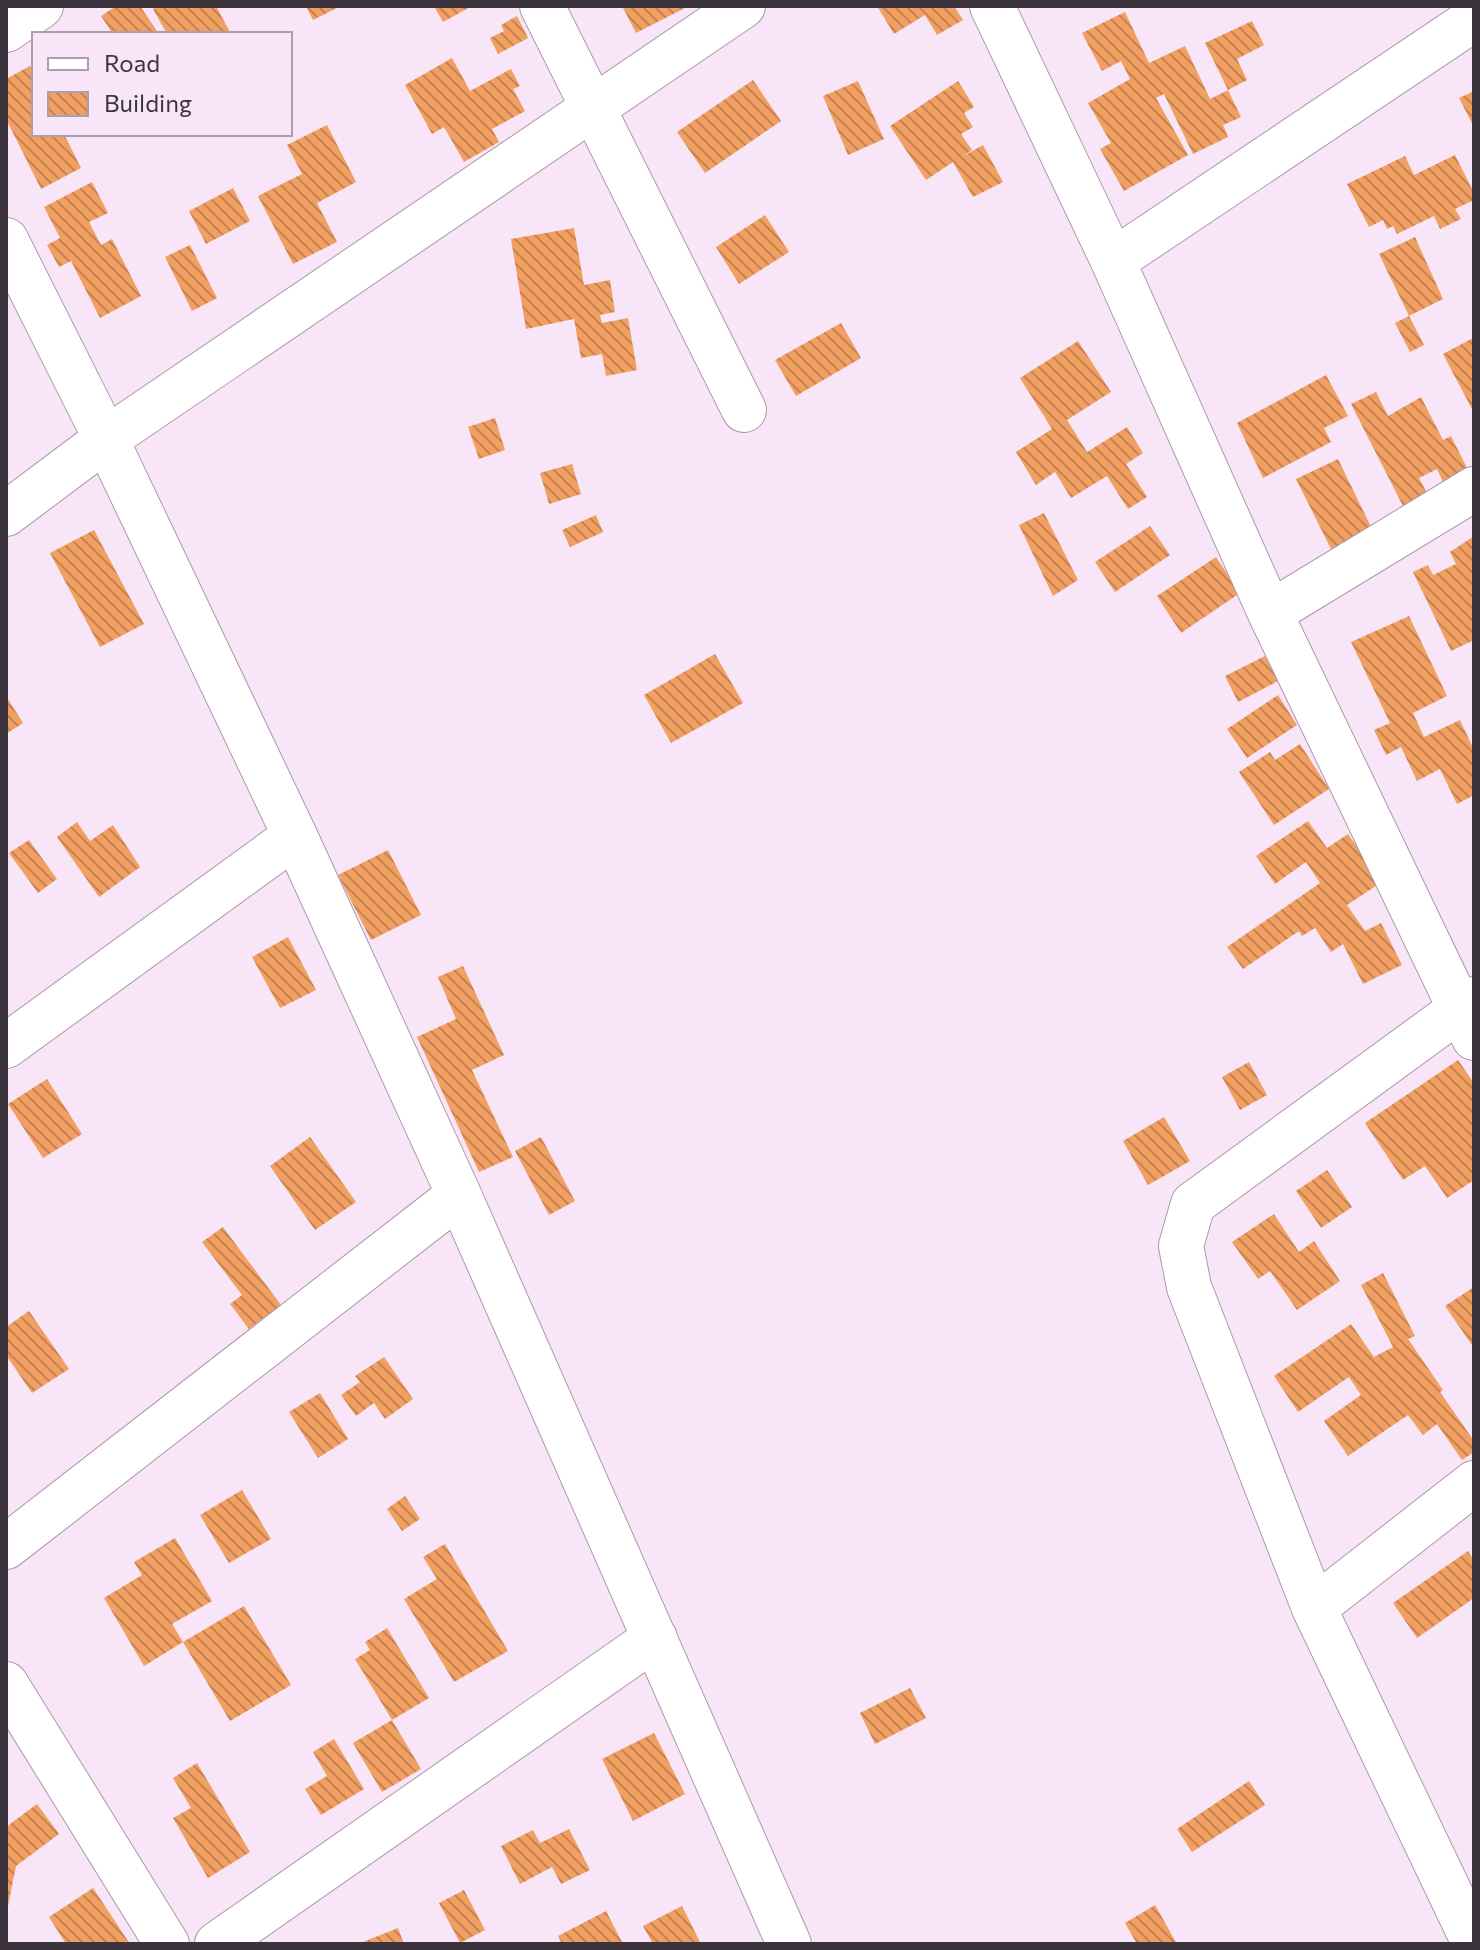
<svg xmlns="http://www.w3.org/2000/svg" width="1480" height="1950" font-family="Commissioner,sans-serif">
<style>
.building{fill:url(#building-back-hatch)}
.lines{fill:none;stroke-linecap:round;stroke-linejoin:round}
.minor-casing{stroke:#ab99aa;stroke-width:46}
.minor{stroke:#fff;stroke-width:44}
</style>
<defs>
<pattern id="building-back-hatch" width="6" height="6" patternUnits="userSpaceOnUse" patternTransform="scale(2)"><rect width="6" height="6" fill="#f2a062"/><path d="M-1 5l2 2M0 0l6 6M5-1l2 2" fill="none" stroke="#c58352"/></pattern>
</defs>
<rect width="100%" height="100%" fill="#f9e5f8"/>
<path class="building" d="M116 6H140L159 34H106L111 31 101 16Z
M158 6H216L231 34H167L153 9Z
M306 6H341L313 20Z
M434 6H472L443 22Z
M622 6H689L636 33Z
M877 6H954L963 20 937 35 925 15 894 34Z
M1125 12 1149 63 1185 46 1210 99 1228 90 1205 43 1252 21 1264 45 1237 59 1247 80 1228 90 1241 117 1223 125 1228 137 1193 154 1164 94 1156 98 1188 155 1124 191 1100 149 1111 143 1088 103 1130 79 1121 61 1102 71 1082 33Z
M517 16 528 38 498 54 490 38 504 31 501 25Z
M452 58 470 91 511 69 520 86 513 89 525 111 492 129 499 142 464 162 444 127 432 134 405 85Z
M30 66 34 74V134H64L81 168 41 189 6 119V79Z
M753 80 781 121 705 173 677 132Z
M858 81 884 139 848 155 823 96Z
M958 81 974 107 964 113 973 127 961 134 972 150 960 158 983 145 1003 182 973 197 953 162 926 180 890 126Z
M1474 91V127L1459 98Z
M327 125 356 182 317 203 337 242 293 264 258 196 302 174 287 145Z
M1455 155 1474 193V200L1455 209 1461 219 1440 229 1434 216 1397 234 1393 226 1387 229 1383 220 1369 227 1347 184 1405 156 1414 175Z
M92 182 108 213 89 222 101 245 112 239 141 296 100 318 71 261 59 267 47 245 60 238 44 207Z
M233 188 250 221 206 244 189 211Z
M765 215 789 252 739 284 716 247Z
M574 228 584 285 610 280 615 312 600 315 602 323 628 318 637 370 606 376 602 354 581 358 574 319 526 329 511 239Z
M1415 237 1443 299 1409 316 1379 254Z
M190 245 217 298 192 311 165 257Z
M1409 316 1424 345 1410 352 1395 323Z
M841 323 861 358 796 396 775 360Z
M1473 338 1474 341V413L1443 354Z
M1078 341 1111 392 1067 420 1087 452 1127 427 1143 453 1126 464 1147 497 1128 509 1107 476 1071 498 1055 472 1036 485 1016 452 1052 429 1020 378Z
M1326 375 1348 416 1324 428 1331 442 1263 478 1237 423Z
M1376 392 1388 416 1421 397 1443 440 1451 436 1469 472 1446 488 1437 469 1419 478 1428 495 1404 508 1351 404Z
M495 418 505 450 479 459 468 427Z
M1338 459 1373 531 1332 551 1296 479Z
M572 464 581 494 549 504 540 473Z
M1044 513 1078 580 1053 596 1019 525Z
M596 515 603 532 570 547 562 530Z
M1150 526 1170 555 1115 592 1095 562Z
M94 530 144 624 100 647 50 553Z
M1474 536V640L1451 651 1413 572 1428 565 1433 575 1456 564 1450 552Z
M1216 557 1240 593 1181 633 1157 596Z
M1409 616 1447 696 1413 713 1424 737 1460 720 1474 750V795L1457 804 1440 769 1417 781 1401 747 1386 755 1374 730 1390 723 1351 642Z
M715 654 743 703 671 743 644 695Z
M1265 656 1278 681 1238 702 1225 676Z
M1278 695 1297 725 1247 758 1227 729Z
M6 696 23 723 6 734Z
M1300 744 1329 789 1274 825 1239 772 1270 752 1275 760Z
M1308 821 1327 848 1348 834 1382 882 1347 905 1365 931 1381 923 1402 965 1363 984 1343 944 1331 952 1315 928 1302 936 1299 931 1243 969 1227 947 1320 883 1306 862 1275 884 1256 856Z
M77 822 90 841 113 825 140 867 99 897 57 837Z
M29 840 57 879 38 893 9 853Z
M388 850 421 915 371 940 338 875Z
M288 937 316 990 280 1008 252 957Z
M463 966 504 1055 472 1070 513 1157 479 1172 417 1037 456 1019 438 977Z
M1458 1060 1474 1083V1180L1447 1198 1425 1166 1403 1180 1365 1123Z
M1249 1062 1267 1095 1240 1110 1222 1077Z
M47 1079 82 1134 43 1158 8 1104Z
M1164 1117 1190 1161 1148 1185 1123 1141Z
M310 1137 356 1202 315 1230 270 1166Z
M541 1137 575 1201 549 1215 515 1151Z
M1327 1170 1352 1207 1321 1228 1296 1191Z
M1274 1214 1299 1252 1314 1241 1340 1281 1297 1310 1270 1271 1258 1279 1232 1242Z
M223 1227 281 1305 249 1329 230 1304 242 1295 202 1242Z
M1383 1273 1415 1336 1408 1339 1443 1390 1440 1392 1474 1441V1452L1462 1460 1437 1424 1423 1435 1408 1415 1348 1456 1324 1421 1361 1395 1349 1377 1298 1412 1274 1376 1351 1324 1374 1357 1393 1347 1361 1285Z
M1474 1287V1348L1445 1306Z
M29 1311 69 1369 32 1393 6 1355V1327Z
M384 1357 413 1399 385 1419 374 1403 356 1416 341 1395 360 1382 355 1376Z
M320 1393 348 1439 318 1458 289 1412Z
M242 1490 271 1539 229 1563 200 1515Z
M405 1496 420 1519 402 1531 387 1509Z
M175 1538 212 1601 172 1624 183 1642 144 1666 104 1598 142 1575 134 1562Z
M445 1544 508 1651 454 1682 404 1599 437 1579 423 1557Z
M1468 1551 1474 1561V1598L1417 1638 1393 1603Z
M244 1606 291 1685 230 1721 183 1642Z
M387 1628 429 1698 392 1720 355 1659 370 1650 365 1642Z
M910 1688 926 1718 875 1744 860 1713Z
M392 1720 421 1769 382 1792 353 1743Z
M654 1733 685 1794 633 1821 602 1759Z
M334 1739 364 1789 321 1815 305 1789 327 1776 313 1752Z
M197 1763 250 1852 208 1878 173 1818 191 1808 173 1778Z
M1249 1781 1265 1805 1192 1852 1177 1829Z
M37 1804 59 1834 16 1866 6 1916V1827Z
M569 1829 590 1870 561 1884 552 1867 520 1884 501 1846 533 1830 540 1843Z
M93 1888 130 1944H66L49 1917Z
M464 1890 485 1930 460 1943 439 1903Z
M1155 1905 1177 1944H1137L1125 1923Z
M682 1906 701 1944H653L643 1926Z
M606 1911 623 1944H562L558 1936Z
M398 1928 404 1944H358Z"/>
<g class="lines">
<g class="minor-casing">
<path id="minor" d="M542 6 744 410
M992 6 1113 261 1270 613 1474 1038
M6 30 41 6
M6 240 106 439 295 836 459 1195 789 1944
M1113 261 1474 19
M6 514 106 439 743 6
M1270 613 1474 489
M1474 999 1193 1204 1181 1246 1189 1287 1314 1608 1474 1943
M6 1046 295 836
M6 1547 459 1195
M1314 1608 1474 1483
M6 1684 167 1944
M217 1944 655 1638"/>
</g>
<use href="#minor" class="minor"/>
</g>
<rect width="1480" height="1950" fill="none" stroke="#3c343c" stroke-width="16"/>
<rect x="32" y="32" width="260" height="104" fill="#f9e5f8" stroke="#ad9ead" stroke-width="2"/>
<rect x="48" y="58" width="40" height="12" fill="#ffffff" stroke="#ad9ead" stroke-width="2"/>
<text x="104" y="72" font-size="24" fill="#3c343c">Road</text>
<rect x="48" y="92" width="40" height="24" fill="url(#building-back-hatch)" stroke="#ad9ead" stroke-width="2"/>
<text x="104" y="112" font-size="24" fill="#3c343c">Building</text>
</svg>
